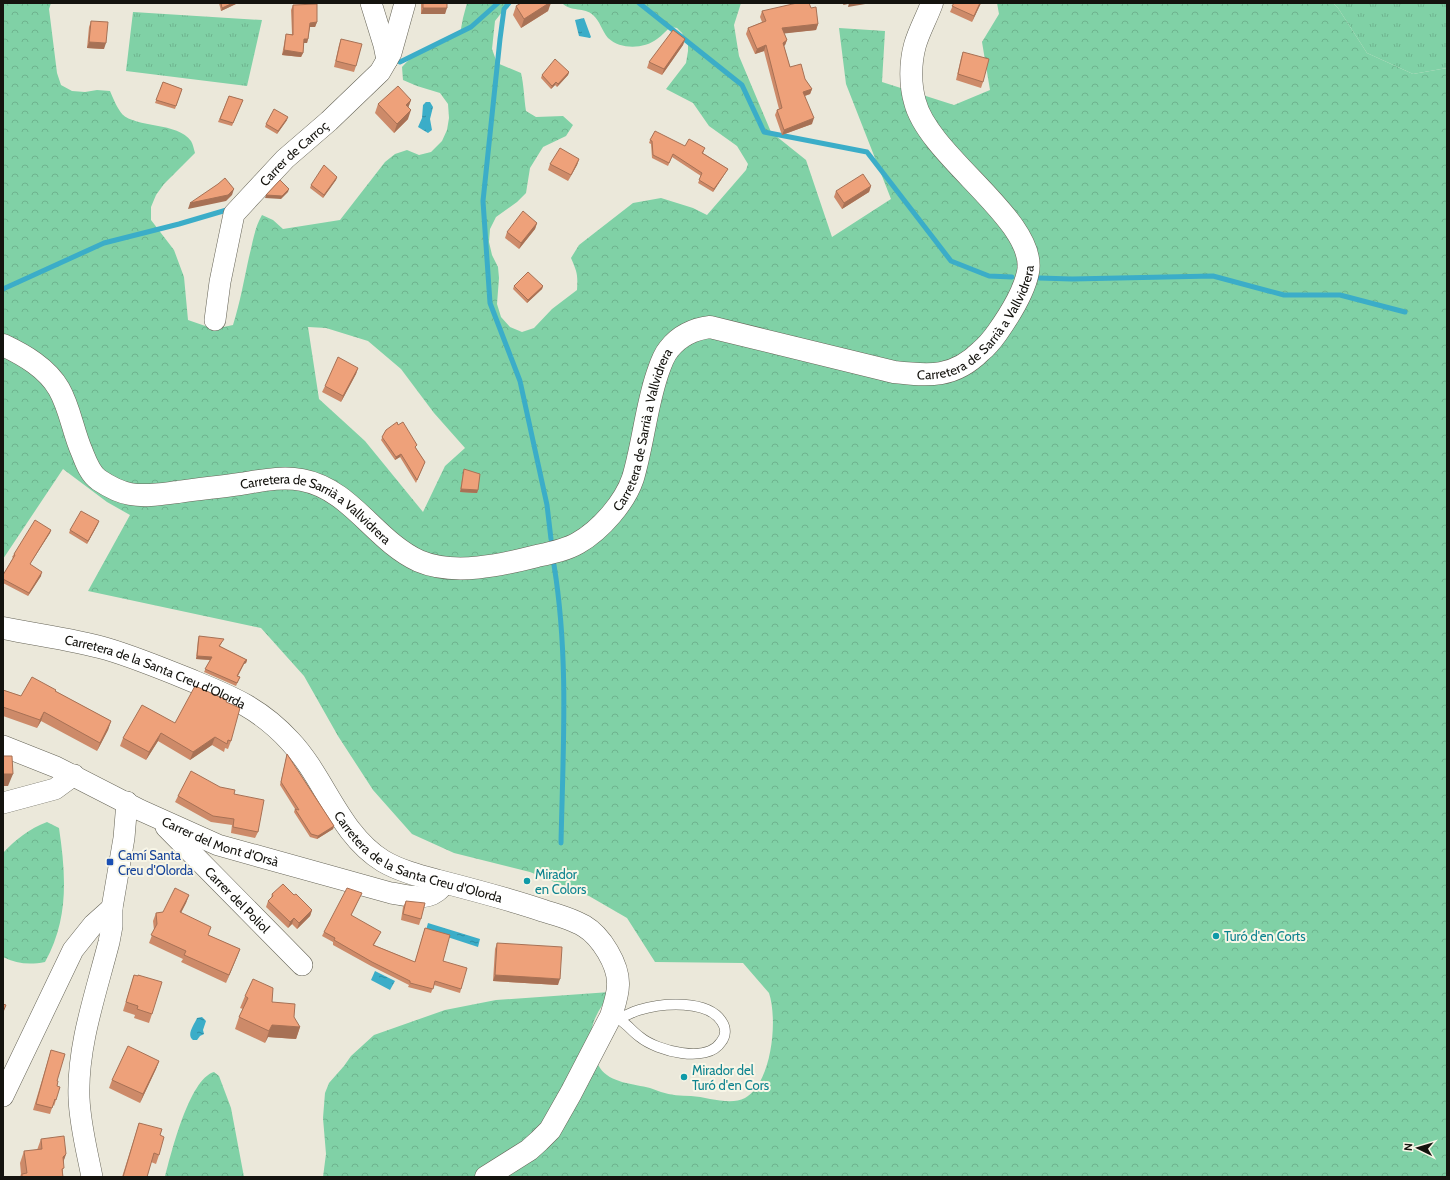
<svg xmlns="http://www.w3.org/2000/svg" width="1450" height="1180" font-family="Cabin,sans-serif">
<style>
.grass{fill:url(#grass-tufts)}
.forest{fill:url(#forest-crowns);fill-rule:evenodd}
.water{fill:url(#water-ripples)}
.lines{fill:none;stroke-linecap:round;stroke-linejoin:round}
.stream{stroke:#3badc8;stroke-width:5}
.service-casing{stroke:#666457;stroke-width:11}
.minor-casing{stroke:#666457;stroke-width:22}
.secondary-casing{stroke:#666457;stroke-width:23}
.service{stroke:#fff;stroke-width:10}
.minor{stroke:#fff;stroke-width:21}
.secondary{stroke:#fff;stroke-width:22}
.wall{fill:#cd8a69}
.shaded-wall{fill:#a77155}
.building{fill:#eea17a;stroke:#a77155}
.transit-dot{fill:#1a4fb4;stroke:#f8f6e7;stroke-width:1.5}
.culture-dot{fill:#0f9aa8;stroke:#f8f6e7;stroke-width:1.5}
.labels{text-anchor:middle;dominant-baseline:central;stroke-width:4;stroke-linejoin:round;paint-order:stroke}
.street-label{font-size:13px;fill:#14130e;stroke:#f8f6e7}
.transit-label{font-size:13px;fill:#164399;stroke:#f8f6e7;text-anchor:start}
.culture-label{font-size:13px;fill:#0d838f;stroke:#f8f6e7;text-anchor:start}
</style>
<defs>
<pattern id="grass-tufts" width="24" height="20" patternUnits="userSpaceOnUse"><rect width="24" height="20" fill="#80d1a6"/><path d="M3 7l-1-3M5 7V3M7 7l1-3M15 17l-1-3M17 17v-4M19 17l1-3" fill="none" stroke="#6eb38e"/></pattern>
<pattern id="forest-crowns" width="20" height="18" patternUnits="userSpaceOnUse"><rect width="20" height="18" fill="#80d1a6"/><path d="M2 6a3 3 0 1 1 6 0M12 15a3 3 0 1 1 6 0" fill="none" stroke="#6eb38e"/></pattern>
<pattern id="water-ripples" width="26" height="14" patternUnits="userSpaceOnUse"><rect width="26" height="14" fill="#3badc8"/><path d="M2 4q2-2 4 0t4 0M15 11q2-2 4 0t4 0" fill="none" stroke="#308ca1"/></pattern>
</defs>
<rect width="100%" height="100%" fill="#ebe8da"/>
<path class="grass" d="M1333 3H1447V68L1413 74 1367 53 1338 8Z
M133 12 262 20 247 86 126 71Z"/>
<path class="forest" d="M3 3H51L49 9 57 73 61 85 72 91 85 92 97 90 110 91C113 98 117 108 122 114 136 128 178 122 191 141 193 144 194 150 195 153L164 184 156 195 151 207V220L174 250 184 277 188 320 214 329 233 325C240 303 244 280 249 257 253 242 254 229 262 215L273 220 283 229 340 220 385 162 395 154 407 150 419 155 431 152 442 141 447 130 449 118 448 104 440 93 417 86 403 80 402 67C420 47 437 46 460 34L463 18 467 3H509L495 21 492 49 497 63 521 73C524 86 524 98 526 111L536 117 563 116 573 125 566 136 543 147 530 168 526 193 517 202 496 217 490 229 489 242 492 255 498 267 499 278 497 304 501 317 510 327 522 332 534 328 552 309 577 290C578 274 577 272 571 258L579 245 633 203 661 198 693 208 707 215 746 170 748 164 737 146 709 126 693 103 666 89 686 63 688 51V45L682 33 677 28 671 27C666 30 662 36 657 39 644 49 621 50 608 38 602 31 600 21 593 15 585 7 570 12 562 3H741L734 25 739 56 771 132 806 160 832 237 891 199 846 84 839 28 885 31 882 82 954 105 990 90 982 42 999 14 997 3H1333L1338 8 1367 53 1413 74 1447 68V1177H323L326 1154 323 1118 325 1093 329 1083 344 1066 351 1056 374 1035 445 1010 496 1000 610 992C605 1002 596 1013 593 1024 590 1035 591 1043 595 1054 596 1058 597 1064 600 1068 610 1083 634 1084 650 1088 654 1089 657 1091 661 1092 671 1095 681 1096 691 1096 708 1097 730 1106 745 1098 772 1083 778 1020 769 993L743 963 655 962 627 918 589 896 530 872 454 853 412 834 373 790 338 736 304 676 261 628 88 591 130 515 107 502 63 469 3 559ZM308 327 326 328 368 341 401 369 434 413 465 448 445 466 423 512 365 441 319 399Z
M47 822 59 828C66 875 69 919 45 962 30 965 17 964 3 957V853C16 839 29 829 47 822Z
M214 1072 219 1076 231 1108 244 1177H165C171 1154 189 1079 214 1072Z"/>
<path class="water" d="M584 18 591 37 590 38 579 36 575 20Z
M426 102H430L433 107 430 119 432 130 428 133 418 127 422 118 423 105Z
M428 923 480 939 478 947 426 930Z
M375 971 395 981 390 990 371 980Z
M202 1017 206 1021 203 1030 204 1034 200 1036 197 1040H193C186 1035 194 1025 197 1018Z"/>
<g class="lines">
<path class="stream" d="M509 3 504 9 500 39 483 201 490 303 520 381 547 505 551 539
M639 3 742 85 764 132 867 152 951 261 989 276 1012 277
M400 62 471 27 498 3
M1039 278 1072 279 1213 276 1284 295H1340L1405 312
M3 289 104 243 179 224 230 209
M554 565C569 657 563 750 561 843"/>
<g class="service-casing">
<path id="service" d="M611 1016C625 1020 629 1029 640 1037 657 1051 707 1064 721 1042 726 1036 726 1028 722 1022 708 999 662 1003 639 1010 632 1012 626 1016 619 1018"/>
</g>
<g class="minor-casing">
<g id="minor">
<path d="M371 3 384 45 387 60"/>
<path id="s1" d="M215 320 220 282 234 214 285 159 329 121 380 72 391 53 405 3"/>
<path id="s2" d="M3 746 56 767 140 810 218 845 391 893C405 895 424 901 436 892 440 890 442 886 445 883"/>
<path d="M3 803 55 789 74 775"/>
<path id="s3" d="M166 827 302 965"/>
<path d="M3 1096 73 950 93 925 112 908"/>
<path d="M92 1177C87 1151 80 1125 79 1098 77 1046 96 993 109 942L112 926V908L124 838 127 802"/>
</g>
</g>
<g class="secondary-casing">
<g id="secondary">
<path id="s4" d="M3 345C24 355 47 368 59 389 70 408 73 432 82 452 86 462 90 474 99 480 108 486 119 492 130 494 146 497 162 494 178 492 198 489 219 487 240 484 260 481 281 476 302 480 351 489 375 541 419 561 454 576 502 565 537 556 551 553 566 550 578 543 601 530 625 502 633 478 643 444 646 408 657 375 660 366 663 356 669 349 680 335 694 329 710 327L894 372C930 376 954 378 981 351 987 346 992 340 997 333 1009 316 1024 293 1028 272 1038 221 929 157 915 102 910 85 910 63 915 45 919 31 927 17 932 3"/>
<path id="s5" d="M3 628C37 635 73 639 107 649 134 657 161 668 188 679 229 696 259 707 290 741 325 778 339 834 383 861 400 871 420 876 439 881 474 890 509 899 544 911 558 915 572 919 584 926 601 936 619 965 618 985 618 995 614 1006 611 1016L571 1093 550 1130 539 1141 529 1150 486 1177"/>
</g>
</g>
<use href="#service" class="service"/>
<use href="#minor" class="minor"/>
<use href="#secondary" class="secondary"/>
</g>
<path class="wall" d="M219 3H238L221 11Z
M421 3H447L445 14H421Z
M954 3H981L972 22 950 12Z
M293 5 317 22 315 27H310L308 39 307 43H304L303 53 301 57 282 55 285 39 286 34H292L291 10Z
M550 5 549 6 548 11 521 28 513 15 516 6Z
M811 8 818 24 816 30 784 33 787 40 785 45 784 46 790 67 805 79 812 89 810 94 805 96 812 124 782 135 775 115 777 110 779 109 764 51 755 54 746 34 748 28 762 22 760 17 762 11Z
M91 21 104 49 87 48 89 27Z
M341 39 356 66 354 72 334 67 339 45Z
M685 39 683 45 662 75 647 68 649 62Z
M963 52 983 82 981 88 956 80 961 58Z
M569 72 568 75 557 87 555 85 551 89 541 78 542 75Z
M163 82 182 89 175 109 155 103Z
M229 96 243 100 232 126 218 122Z
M411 100 408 108V119L394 133 375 113 378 104Z
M287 120 277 134 265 127 266 124Z
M650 140 685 146 704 151 703 153 728 169 726 172 713 192 698 183 701 176 672 157 668 166 652 158 651 144 649 143Z
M579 159 577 165 568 181 548 170 550 164Z
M337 177 336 180 323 198 310 188 311 185Z
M871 186 869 192 842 209 834 197 836 191Z
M537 223 535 229 519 249 505 238 507 232Z
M514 286H543L542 289 527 303 513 289Z
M358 368 356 374 341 402 322 392 325 386Z
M398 425 416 448 425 462 416 483 400 457 395 460 381 440 386 430Z
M464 469 478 490 477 493 460 492 463 472Z
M98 524 87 544 69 533 70 530Z
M51 530 50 533 30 564 41 576 28 596 3 583V575L13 558 12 557 14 554Z
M199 636 222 642 220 646 247 660 246 663 244 664 238 676 240 677 236 686 204 672 210 660 196 659 198 639Z
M3 690 21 696 55 691 111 721 108 730 97 751 41 721 37 728 3 716Z
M226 702 231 741 228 749 225 748 224 752 212 745 190 760 158 741 146 760 120 746 123 738 175 723Z
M287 754 334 826 333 829 317 839 310 837 294 812 295 809 280 785Z
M220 787 234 794 258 832 255 838 231 833 232 825 211 822 175 802 178 796Z
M362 893 351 916 379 936 374 945 415 962 425 928 443 961 461 989 460 993 434 985 431 993 408 987 409 985 371 966 333 945V942L322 936 324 932Z
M272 894 294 895 312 910 310 916 297 929 292 924 288 928 266 907 268 901 271 898Z
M189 895 186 903 181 913 208 935 240 949 226 983 181 962 183 959 149 943 154 930 153 921 156 913 163 912Z
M406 901 421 919 419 925 401 920 403 907Z
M497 943 558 985 493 981 495 949Z
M134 975 152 1014 149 1023 134 1018 135 1015 123 1011Z
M245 996 272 1002 300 1027 296 1039 268 1037 265 1043 235 1029 239 1017 243 1009 240 1008Z
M51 1050 57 1081 56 1100 54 1106 53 1105 50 1114 33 1110Z
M159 1061 156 1069 140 1103 109 1088 112 1080Z
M139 1123 160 1135 159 1155 156 1164 151 1162 147 1177H122Z
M41 1139 66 1154 63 1162V1177H20L21 1174 20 1163 24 1151 37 1150Z"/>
<path class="shaded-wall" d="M233 3H238L221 11 222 8Z
M548 3H551L548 11 521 28 524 19Z
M844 3H848V4L843 5Z
M849 3H871L848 7Z
M980 3H981L972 22 974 16Z
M423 8H447L445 14H421Z
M317 22 315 27H308L310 23Z
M818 24 816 30 780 34 782 28Z
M304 39H308L307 43H303Z
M685 39 683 45 662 75 664 69Z
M787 40 785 45 781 48 783 43Z
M89 42 106 43 104 49 87 48Z
M766 45 764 51 755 54 757 49Z
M284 50 303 53 301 57 282 55Z
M569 72 568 75 557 87 558 84Z
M556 82 555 85 551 89 552 86Z
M812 89 810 94 801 97 803 92Z
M411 100 408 108 406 105Z
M411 110 408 119 394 133 397 124Z
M288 117 287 120 277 134 278 131Z
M814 118 812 124 782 135 784 130Z
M579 159 577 165 568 181Z
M728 169 726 172 713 192 714 189Z
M337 177 336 180 323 198 324 195Z
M871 186 869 192 842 209 844 203Z
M234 189 232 195 226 201 188 209 190 203Z
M289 189 288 192 281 199 265 198 266 195Z
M537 223 535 229 519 249 521 243Z
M543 286 542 289 527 303 528 300Z
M358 368 356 374 341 402 343 396Z
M401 454 400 457 395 460 396 457Z
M461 489 478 490 477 493 460 492Z
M99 521 98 524 87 544 88 541Z
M51 530 50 533 28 567 30 564Z
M42 572 41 576 28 596 29 593Z
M197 656 212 657 211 660 196 659Z
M247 660 246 663 244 664 236 679 245 661Z
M44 712 41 721 37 728 40 720Z
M111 721 108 730 97 751 100 743Z
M161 733 158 741 146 760 149 752Z
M215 737 212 745 190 760 193 752Z
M3 774H13L8 786H3Z
M334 826 333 829 317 839 318 836Z
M189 895 186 903 177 920 180 912Z
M312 910 310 916 297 929 299 923Z
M294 918 292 924 288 928 290 922Z
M240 949 237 957 226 983 229 975Z
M495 975 560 979 558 985 493 981Z
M272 1025 300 1027 296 1039 268 1037 265 1043 269 1031Z
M159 1061 156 1069 140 1103 143 1094Z
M66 1154 62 1166 63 1157Z"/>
<path class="building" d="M221 3H233L222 8Z
M423 3H447V8H423Z
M521 3H549L524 19 516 6Z
M797 3H809L811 8 816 7 818 24 782 28 787 40 783 43 790 67 801 64 805 79 812 89 803 92 814 118 784 130 777 110 782 108 766 45 757 49 748 28 766 21 762 11Z
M954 3H980L974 16 952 6Z
M317 4V22L310 23 308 39H304L303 53 284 50 286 34 293 35V5Z
M91 21 108 22 106 43 89 42Z
M673 30 685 39 664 69 649 62Z
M341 39 362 44 356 66 336 61Z
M963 52 989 59 983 82 958 74Z
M555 59 569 72 558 84 556 82 552 86 542 75Z
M163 82 182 89 176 106 156 100Z
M398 86 411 100 406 105 411 110 397 124 378 104Z
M229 96 243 100 233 123 220 119Z
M274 109 288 117 278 131 266 124Z
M655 131 685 146 689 139 705 148 702 153 728 169 714 189 699 180 702 173 673 154 669 163 653 155 652 141 650 140Z
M560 148 579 159 571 175 550 164Z
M324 165 337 177 324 195 311 185Z
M863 174 871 186 844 203 836 191Z
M225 178 234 189 228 195 190 203 218 184Z
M280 180 289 189 282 196 266 195Z
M523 211 537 223 521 243 507 232Z
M528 272 543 286 528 300 514 286Z
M338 357 358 368 343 396 325 386Z
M397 422 398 425 403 422 417 445 415 447 425 462 417 480 401 454 396 457 382 437 386 430Z
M464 469 480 474 478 490 461 489Z
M81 511 99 521 88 541 70 530Z
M35 520 51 530 30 564 42 572 29 593 3 579V575L15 555 14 554Z
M199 636 224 639 219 646 247 660 245 661 237 676 240 677 237 683 205 669 212 657 197 656Z
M32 677 56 690 55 691 111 721 100 743 44 712 40 720 3 707V690L21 696Z
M195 686 227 700 226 702 240 708 231 741 228 740 227 744 215 737 193 752 161 733 149 752 123 738 142 705 175 723Z
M287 754 334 826 318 836 311 834 295 809 299 810 281 782Z
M3 756H12L13 774H3Z
M191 771 220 787 235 790 234 794 264 800 258 832 233 827 234 819 213 816 178 796Z
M283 884 294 895 296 894 312 910 299 923 294 918 290 922 268 901 273 896 272 894Z
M175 888 189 895 180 912 211 927 208 935 240 949 229 975 184 955 186 951 151 935 157 924 156 913 163 912Z
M347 888 362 893 351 915 381 932 373 945 415 962 425 928 450 935 443 961 467 968 461 989 435 981 433 989 410 983V981L372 962 334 940 335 938 324 932Z
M406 901 425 903 421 919 403 914Z
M497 943 562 947 560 979 495 975Z
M134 975 138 976V975L162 982 152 1014 137 1009 138 1006 126 1002Z
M253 979 273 988 272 1002 295 1004 294 1017 300 1027 272 1025 269 1031 239 1017 248 998 245 996Z
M3 1004 6 1005 3 1012Z
M128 1046 159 1061 143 1094 112 1080Z
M51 1050 65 1054 57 1081H58L57 1086 60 1087 56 1100 55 1099 52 1108 36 1104Z
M139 1123 162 1129 160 1135 164 1137 159 1155 154 1153 147 1177H123Z
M64 1136 66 1154 63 1157 64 1168 62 1169 63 1177H22V1174L27 1173 24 1151 42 1149 41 1139Z"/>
<rect class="transit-dot" x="106" y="858" width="8" height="8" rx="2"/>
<g class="culture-dot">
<circle cx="527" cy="881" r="4"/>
<circle cx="1216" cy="936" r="4"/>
<circle cx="684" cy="1077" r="4"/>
</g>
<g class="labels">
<g class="street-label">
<text stroke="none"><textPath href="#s1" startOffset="193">Carrer de Carroç</textPath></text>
<text stroke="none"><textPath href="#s4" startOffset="1254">Carretera de Sarrià a Vallvidrera</textPath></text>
<text stroke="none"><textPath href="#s4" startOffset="823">Carretera de Sarrià a Vallvidrera</textPath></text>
<text stroke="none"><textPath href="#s4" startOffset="403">Carretera de Sarrià a Vallvidrera</textPath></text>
<text stroke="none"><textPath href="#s5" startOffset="159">Carretera de la Santa Creu d'Olorda</textPath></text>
<text stroke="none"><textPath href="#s2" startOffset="238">Carrer del Mont d'Orsà</textPath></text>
<text stroke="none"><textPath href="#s5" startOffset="495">Carretera de la Santa Creu d'Olorda</textPath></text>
<text stroke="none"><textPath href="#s3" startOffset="102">Carrer del Poliol</textPath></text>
</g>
<g class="transit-label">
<text x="118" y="855">Camí Santa<tspan x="118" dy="15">Creu d'Olorda</tspan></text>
</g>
<g class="culture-label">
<text x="535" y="874">Mirador<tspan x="535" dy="15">en Colors</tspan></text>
<text x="1224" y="936">Turó d'en Corts</text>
<text x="692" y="1070">Mirador del<tspan x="692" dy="15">Turó d'en Cors</tspan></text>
</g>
</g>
<rect width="1450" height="1180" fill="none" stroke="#14130e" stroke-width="8"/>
<g transform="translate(1418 1148) rotate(275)" stroke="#f8f6e7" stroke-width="3" paint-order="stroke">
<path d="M0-3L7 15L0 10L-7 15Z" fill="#14130e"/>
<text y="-6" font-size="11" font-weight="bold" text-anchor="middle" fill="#14130e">N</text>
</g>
</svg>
